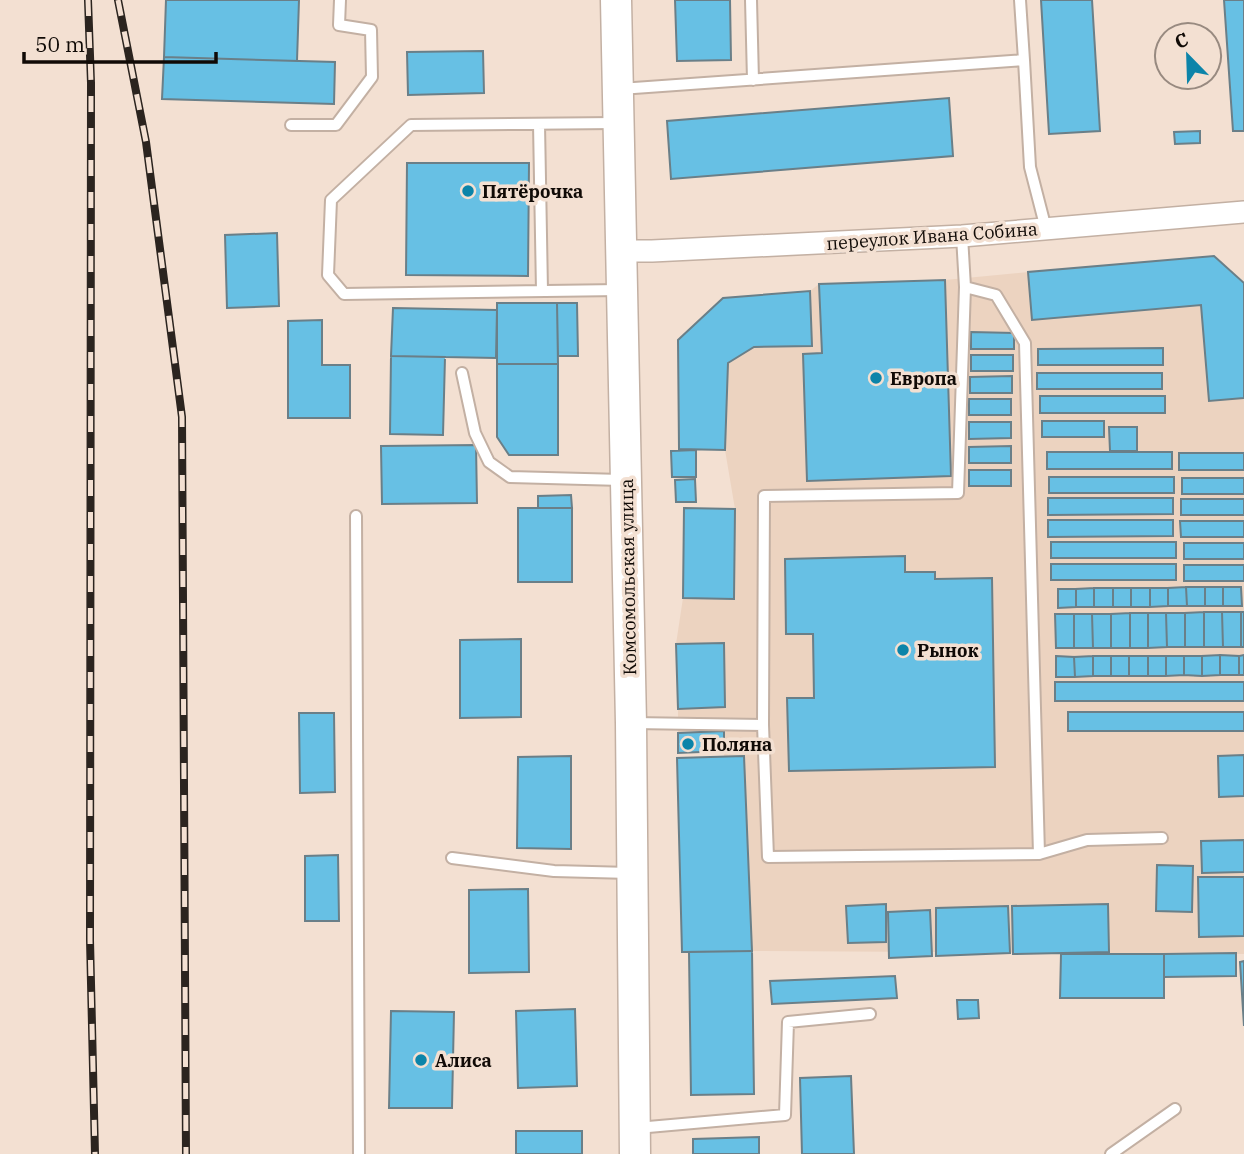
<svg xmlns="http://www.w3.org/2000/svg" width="1244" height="1154" font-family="'IBM Plex Serif',serif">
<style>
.built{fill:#ecd3c0}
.building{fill:#67c0e4;stroke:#6a7f88;stroke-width:2}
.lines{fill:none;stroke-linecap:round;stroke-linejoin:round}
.lane-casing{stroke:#c3b0a3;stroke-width:14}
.street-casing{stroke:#c3b0a3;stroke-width:24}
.secondary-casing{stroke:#c3b0a3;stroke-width:33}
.lane{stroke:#fff;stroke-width:10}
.street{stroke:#fff;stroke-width:21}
.secondary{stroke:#fff;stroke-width:30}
.rail-casing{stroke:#2b241f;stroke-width:8}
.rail{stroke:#f3e0d2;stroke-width:5;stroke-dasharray:16;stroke-linecap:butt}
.poi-dot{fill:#0c84a9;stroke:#f3e0d2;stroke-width:2.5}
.labels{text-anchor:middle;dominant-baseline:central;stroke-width:7;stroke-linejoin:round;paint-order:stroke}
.poi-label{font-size:18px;font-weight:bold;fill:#100a06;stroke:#f3e0d2;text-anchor:start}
.street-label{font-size:18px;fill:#100a06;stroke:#f3e0d2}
</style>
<rect width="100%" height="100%" fill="#f3e0d2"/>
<path class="built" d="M1028 272 1033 319 1201 305 1244 398V954L752 951 744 756 724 757 723 731 678 733V709L725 707 724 643 676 644 683 598 734 599 735 509 725 450 728 364 754 347 812 346 810 291 819 284 945 280Z"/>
<path class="building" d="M166 0H299L297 61 164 57Z
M675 0H730L731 60 677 61Z
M1041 0H1092L1100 131 1049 134Z
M1224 0H1244V131H1233Z
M483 51 484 93 408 95 407 52Z
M164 57 335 62 334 104 162 99Z
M949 98 953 156 671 179 667 121Z
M1200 131V143L1175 144 1174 132Z
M407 163H529L528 276 406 275Z
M277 233 279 306 227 308 225 235Z
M1214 256 1244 283V398L1209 401 1201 305 1032 320 1028 272Z
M945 280 951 476 807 481 803 354 822 353 819 284Z
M810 291 812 346 754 347 728 363 725 450 679 449 678 340 723 298Z
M497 303H557L558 364H497Z
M557 303H577L578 356H558Z
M393 308 497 310 496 358 391 356Z
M322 320V365H350V418H288V321Z
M971 332 1014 333V349H971Z
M1163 348V365H1038V349Z
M971 355H1013V371H971Z
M391 356 445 357 443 435 390 434Z
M497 364H558V455H509L497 437Z
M1037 373H1162V389H1037Z
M1012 376V393H970V377Z
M1040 396H1165V413H1040Z
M969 399H1011V415H969Z
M1042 421H1104V437H1042Z
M969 422H1011V438L969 439Z
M1109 427H1137V451H1110Z
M476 445 477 503 382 504 381 446Z
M1011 446V463H969V447Z
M696 450V477H672L671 451Z
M1047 452H1172V469H1047Z
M1179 453H1244V470H1179Z
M969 470H1011V486H969Z
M1049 477H1174V493H1049Z
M1182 478H1244V494H1182Z
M695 479 696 502H676L675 480Z
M571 495 572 508H538V496Z
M1048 498H1173V514L1048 515Z
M1181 499H1244V515H1181Z
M518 508H572V582H518Z
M684 508 735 509 734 599 683 598Z
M1048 520H1173V536L1048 537Z
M1180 521H1244V537H1181Z
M1051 542H1176V558H1051Z
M1184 543H1244V559H1184Z
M905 556V572H935V579L992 578 995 767 789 771 787 698H814L813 634H786L785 559Z
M1051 564H1176V580H1051Z
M1184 565H1244V581H1184Z
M1186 587H1205V606H1187Z
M1186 587 1187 606H1168V588Z
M1205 587H1223V606H1205Z
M1223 587H1241L1242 606H1223Z
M1094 588H1113V607H1094Z
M1094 588V607H1076V589Z
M1113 588H1131V607H1113Z
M1131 588H1150V607H1131Z
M1150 588H1168V606L1150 607Z
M1058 589H1076V607L1058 608Z
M1204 612H1222L1223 647H1204Z
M1204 612V647H1185V613Z
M1222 612H1241V647H1223Z
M1241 612H1244V647H1241Z
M1130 613V648H1111V614Z
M1130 613H1148V648H1130Z
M1148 613H1166L1167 647 1148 648Z
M1166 613H1185V647H1167Z
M1055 614H1074V648H1056Z
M1074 614H1092L1093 648H1074Z
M1092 614H1111V648H1093Z
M521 639V717L460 718V640Z
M724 643 725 707 678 709 676 644Z
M1220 655 1239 656V675H1220Z
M1220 655V675L1202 676V656Z
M1244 655V675H1239V656Z
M1056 656 1074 657 1075 677H1056Z
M1093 656V676L1075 677 1074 657Z
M1093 656H1111V676H1093Z
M1111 656H1129V676H1111Z
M1129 656H1148V676H1129Z
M1148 656H1166V676H1148Z
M1166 656H1184V675L1166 676Z
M1184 656H1202V676L1184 675Z
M1055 682H1244V701H1055Z
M1068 712H1244V731H1068Z
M299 713H334L335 792 300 793Z
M724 731V751L678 753V733Z
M1244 755V796L1219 797 1218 756Z
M571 756V849L517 848 518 757Z
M744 756 752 951 682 952 677 758Z
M1244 840V872L1202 873 1201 841Z
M338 855 339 921H305V856Z
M1157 865 1193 866 1192 912 1156 911Z
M1198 877H1244V936L1199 937Z
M528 889 529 972 469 973V890Z
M886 904V942L848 943 846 906Z
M1108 904 1109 952 1013 954 1012 906Z
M1008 906 1010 953 936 956V908Z
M930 910 932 956 889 958 888 912Z
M752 951 754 1094 691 1095 689 952Z
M1236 953V976L1164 977V954Z
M1061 954H1164V998H1060Z
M1244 961V1026L1240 962Z
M895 976 897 998 772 1004 770 981Z
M957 1000H978L979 1018 958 1019Z
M575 1009 577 1086 518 1088 516 1011Z
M391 1011 454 1012 452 1108H389Z
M851 1076 854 1154H802L800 1078Z
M516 1131H582V1154H516Z
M759 1137V1154H693V1139Z"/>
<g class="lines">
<g class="lane-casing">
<path id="lane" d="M751 0 753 80
M1020 0 1024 60
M620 89 1024 60 1030 167 1046 229
M616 123 411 125 331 200 328 275 344 294 620 290
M539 124 542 291
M291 125H336L372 77 371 30 339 25 340 0
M962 236 965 287 996 295 1025 343 1039 854 768 857 763 725 764 496 958 493 965 287
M462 373 475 433 489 462 510 477 622 480
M356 516 359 1154
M633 723 763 725
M1039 854 1087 840 1162 838
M452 858 554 871 630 873
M637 1128 785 1115 788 1022 870 1014
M1111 1154 1175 1109"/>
</g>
<g class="street-casing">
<path id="street" d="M620 251H652L962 236 1244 212"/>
</g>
<g class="secondary-casing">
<path id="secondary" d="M616 0 631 723 635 1154"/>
</g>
<use href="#lane" class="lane"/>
<use href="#street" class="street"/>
<use href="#secondary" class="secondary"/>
<g class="rail-casing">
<path id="rail" d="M88 0 91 83 90 940 95 1154
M118 0 146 142 182 417 186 1154"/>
</g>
<use href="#rail" class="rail"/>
</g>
<g class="poi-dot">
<circle cx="468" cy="191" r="7"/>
<circle cx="876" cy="378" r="7"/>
<circle cx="903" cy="650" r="7"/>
<circle cx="688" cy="744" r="7"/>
<circle cx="421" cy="1060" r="7"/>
</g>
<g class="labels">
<g class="poi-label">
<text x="482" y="191">Пятёрочка</text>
<text x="890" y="378">Европа</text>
<text x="917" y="650">Рынок</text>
<text x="702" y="744">Поляна</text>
<text x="435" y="1060">Алиса</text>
</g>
<g class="street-label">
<text transform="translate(932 236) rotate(-4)">переулок Ивана Собина</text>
<text transform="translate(628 577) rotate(-91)">Комсомольская улица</text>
</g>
</g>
<g transform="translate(1188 56) rotate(337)"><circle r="33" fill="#f3e0d2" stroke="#988a80" stroke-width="2"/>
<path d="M0-5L12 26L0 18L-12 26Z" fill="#0c84a9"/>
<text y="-10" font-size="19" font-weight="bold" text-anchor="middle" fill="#100a06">С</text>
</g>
<path d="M24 52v10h192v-10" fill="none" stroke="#100a06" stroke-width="3.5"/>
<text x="35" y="52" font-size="21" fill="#100a06" stroke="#f3e0d2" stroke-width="5" paint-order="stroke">50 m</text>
</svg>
